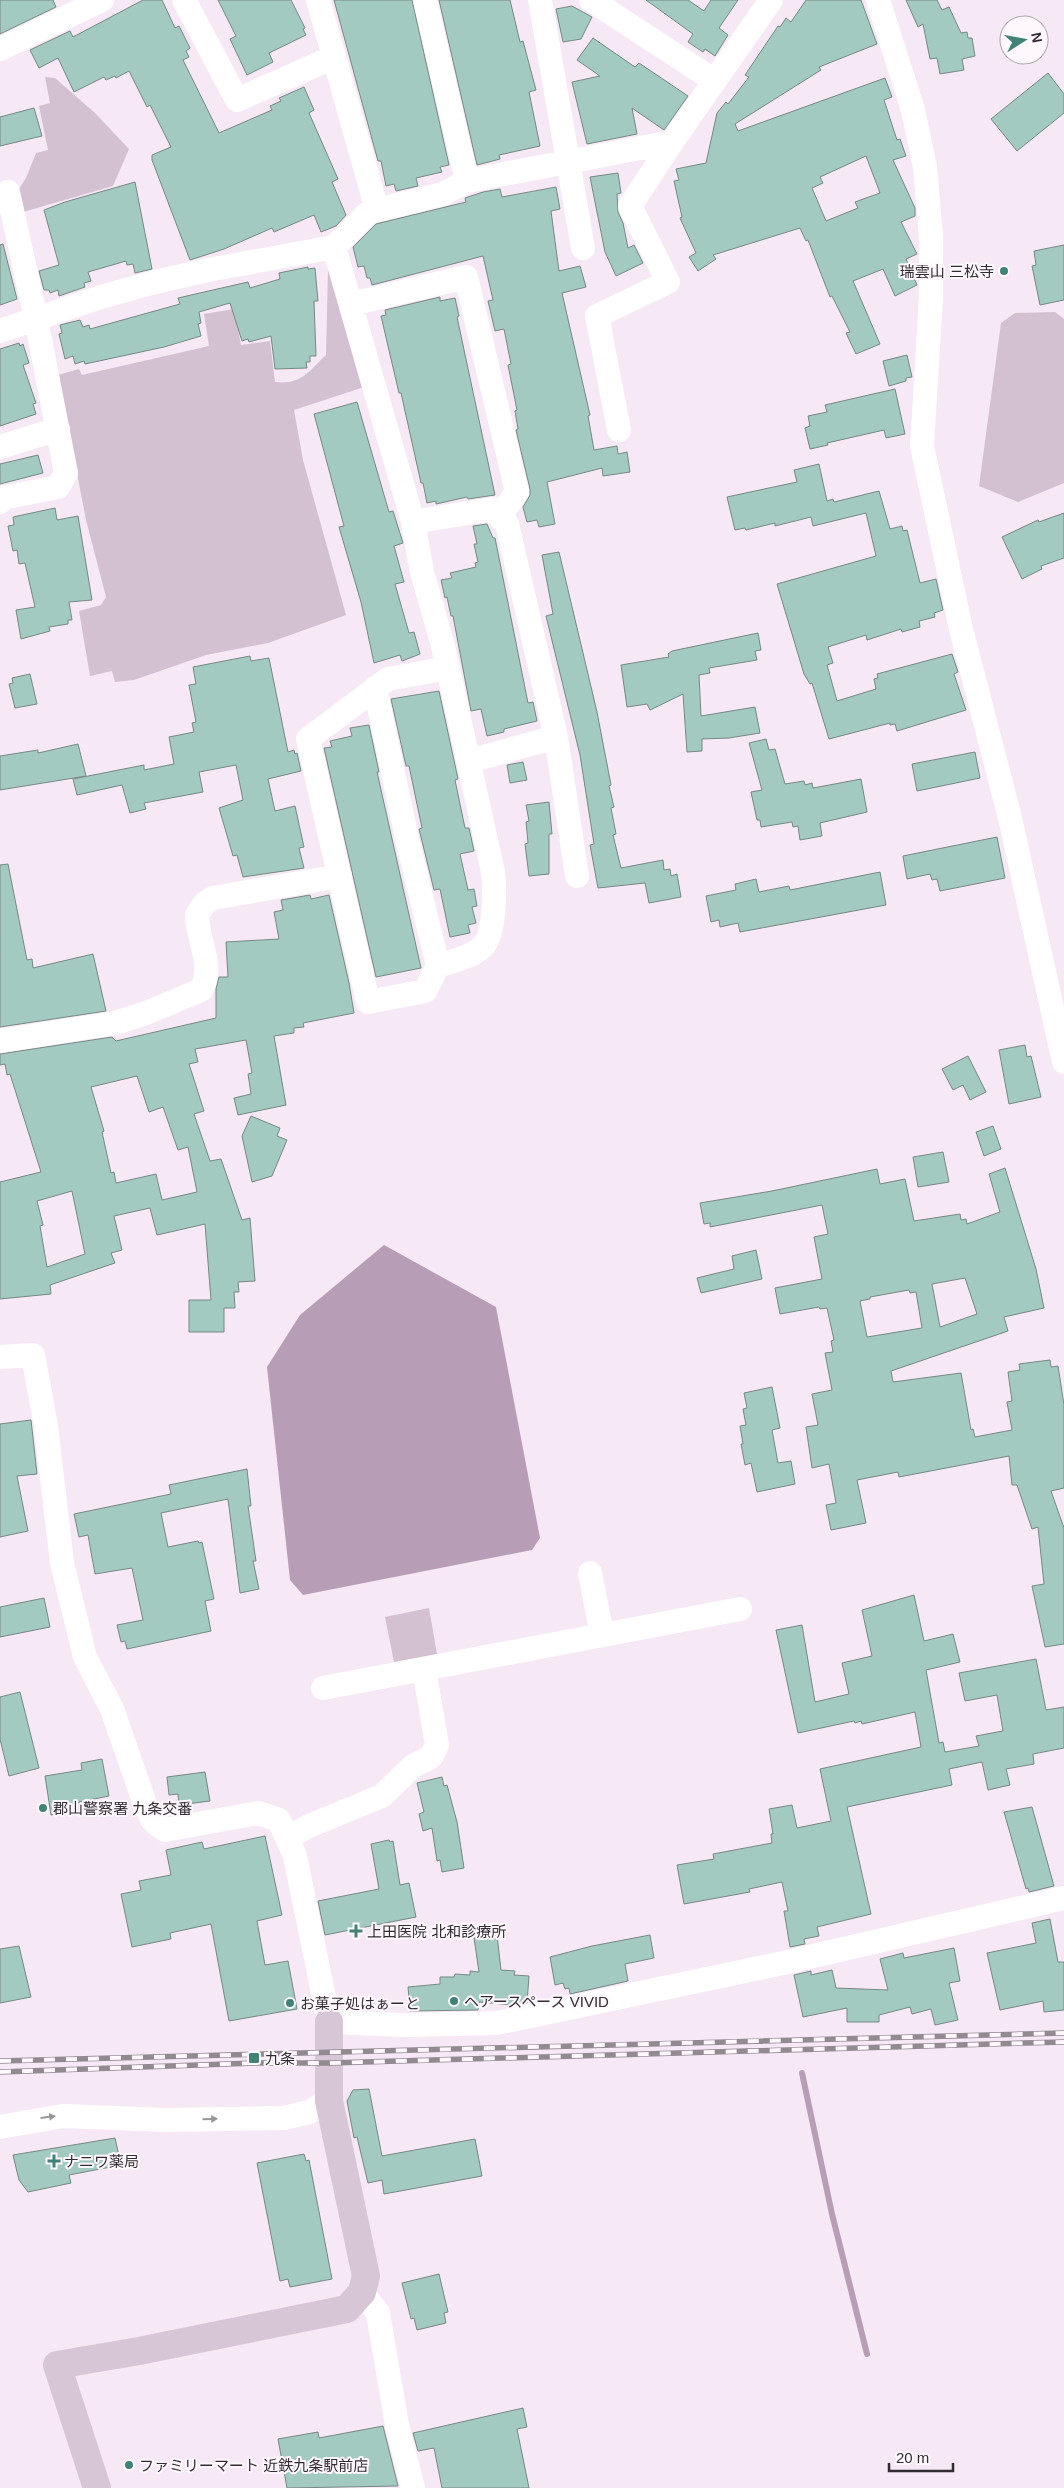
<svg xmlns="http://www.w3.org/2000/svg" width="1064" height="2488" font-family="Arial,'Noto Sans JP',sans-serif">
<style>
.green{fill:#d3c1d2}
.water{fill:#b79eb6}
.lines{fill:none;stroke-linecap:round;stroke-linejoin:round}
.stream{stroke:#b79eb6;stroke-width:6}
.building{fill:#a2cac1;stroke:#768884;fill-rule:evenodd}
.street{stroke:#fff;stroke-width:24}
.secondary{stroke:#d7c6d6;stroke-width:28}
.rail-casing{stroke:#928991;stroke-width:5.5}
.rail{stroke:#fef8fd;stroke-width:4;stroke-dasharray:11;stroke-linecap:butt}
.oneway{fill:#989698}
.poi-dot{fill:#408376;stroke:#fef8fd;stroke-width:2}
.labels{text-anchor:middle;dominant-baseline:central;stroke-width:4;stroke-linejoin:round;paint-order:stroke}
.poi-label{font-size:15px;fill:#322d32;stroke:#fef8fd;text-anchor:start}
</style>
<rect width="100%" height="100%" fill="#f6e8f5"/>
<path class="green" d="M45 77 55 78 95 113 129 149 113 186 23 212 19 189 26 178 36 153 48 150 39 106 50 103Z
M331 269 364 387 294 410 303 460 346 615 268 643 206 655 134 680 115 682 112 671 90 676 79 611 101 605 106 597 86 520 58 375 79 369 82 375 209 346 204 314 234 309 241 345 270 341 275 382C301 385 308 372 326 355L328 270Z
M1055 312 1064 319V483L1018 502 979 486 1001 323 1015 313Z
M429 1608 437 1654 394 1662 385 1617Z"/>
<path class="water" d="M384 1245 496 1307 540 1538 532 1550 303 1595 290 1580 267 1367 300 1315Z"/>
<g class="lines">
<path class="stream" d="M802 2073 832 2214 867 2354"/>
</g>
<path class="building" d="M0 0H53L56 7 0 34Z
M143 0H162L175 28 179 26 190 48 186 51 189 57 183 60 219 133 272 110 270 106 281 101 279 98 304 87 314 110 309 113 338 179 332 182 346 215 336 226 321 232 314 215 274 232 272 228 224 249 190 260 152 160V155L171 147 150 105 147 107 129 71 116 78 115 76 106 80 104 77 74 92 58 58 39 68 30 50 70 31 73 37Z
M218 0H291L305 28 303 29 306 35 269 53 273 62 247 75 230 39 236 36Z
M334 0H412L449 165 440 167 442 172 416 178 418 186 396 191 394 184 386 186 381 161H378Z
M439 0H510L520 42 523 41 536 90 529 92 540 146 499 155 500 159 477 165Z
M646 0H688L704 11 711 0H738L719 28 728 35 715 56 705 49 703 52 688 42 693 34Z
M806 0H861L877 44 819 67 821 70 735 124 738 131 885 78 892 97 884 100 897 140 900 139 906 156 893 160 915 208V216L901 222 917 254 906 259 917 285 895 296 883 269 853 281 880 344 856 354 846 333 850 332 832 296 830 297 808 240 806 241 800 228 713 255 716 259 698 271 689 257 696 253 680 218 682 217 674 181 679 180 676 169 706 163 717 113 726 102 728 104 749 77 745 75 778 26 780 27 786 18 791 22ZM866 156 880 193 855 202 858 208 826 221 812 188 823 183 820 177Z
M906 0H937L942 10 949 7 961 33 967 32 968 38H972L975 56 962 59 964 70 940 74 937 58 930 59 923 24 918 27Z
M572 6 592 17 581 39 563 42 556 9Z
M593 38 635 67 639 63 688 96 664 130 632 108 637 134 587 144 572 82 600 76 577 60Z
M1048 73 1064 94V113L1017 151 991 119Z
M34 108 42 136 0 146V117Z
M618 173 621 193 617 194 618 212 623 223 628 248 634 245 643 263 616 276 605 252 590 177Z
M135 182 152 269 135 273 133 264 127 265 126 261 88 272 91 281 84 283 85 287 59 296 58 290 50 293 49 290H44L39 271 59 265 44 210 65 202Z
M556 187 560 209 551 211 559 271 580 266 586 287 562 293 590 415 588 416 594 450 617 446 618 454 627 452 630 472 603 476 602 468 547 482 555 524 539 527 537 520 527 522 523 507 530 495V489L516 430 518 429 515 411 517 410 508 365 511 364 504 329 495 331 488 301 493 300 483 256 372 285 370 278H367L364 266 358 267 353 247 376 224 466 202 465 198 483 192 500 189 502 197Z
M3 244 17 299 0 305V245Z
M1064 245V300L1040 305 1032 266 1036 265 1034 251Z
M308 267V269L315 268 318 301H314L316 356H310V362H306L307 368 275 369 271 336 249 342 248 339 242 341 230 303 199 312 201 323 198 324 201 336 164 347 85 364 84 361 75 364 73 356 65 359 59 334 62 333 60 325 80 320 83 327 89 325 90 329 180 304 178 298 248 282 250 288 280 279 279 273Z
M440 297V301L455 298 459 316 457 317 495 495 468 499 467 497 436 504V501L427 503 423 483H421L401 393H399L381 316 386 315 385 310Z
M19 343 20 346 23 344 29 363 23 365 36 403 33 404 36 414 0 426V349Z
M907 355 912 377 906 378V381L889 386 883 361Z
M895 389 905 434 886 438 884 430 827 443 828 445 810 449 805 428 810 426 808 416 827 412 825 405Z
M357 402 389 512 393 511 403 543 394 546 404 582 395 584 409 633 414 632 420 654 402 661 400 655 374 663 361 602 339 527 344 526 314 414Z
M38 455 43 473 0 484V464Z
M819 464 827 501 833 499 834 502 879 491 890 529 902 526 903 531 907 530 920 583 936 579 943 610 934 613 935 617 919 621 920 627 902 632 901 629 867 640 866 635 828 647 833 663 827 665 837 701 876 689 874 679 878 678 877 674 952 654 958 672 954 674 966 710 897 731 895 724 890 725V723L829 739 812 683 810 684 804 674 777 584 876 556 866 513 813 526 811 517 775 526V523L746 530 745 528 735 530 727 497 797 482 794 470Z
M55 508 57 520 78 516 92 600 69 602 72 620H68V624L49 627 50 631 21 639 16 610 35 607 25 563 19 564 17 550 13 551 8 526 14 525 13 517Z
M1064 513V558L1041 566 1042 569 1022 579 1002 537 1038 520 1039 522Z
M487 524 493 538H495L528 703 533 702 537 721 504 729V732L487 736 481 709 471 711 453 616H451L447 597 445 598 441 580 452 578 450 573 476 567 475 563 478 562 474 544H477L473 526Z
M559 552 597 712 611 785 609 786 614 807 611 808 616 834 613 835 621 868 663 860 664 870 670 869 671 876 677 874 681 897 649 903 645 883 598 888 590 845 594 844 580 755 546 616 553 614 542 555Z
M758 633 761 650 755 651 757 660 709 668 710 673 699 675 701 716 755 707 760 733 729 738 702 739V751L687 752 683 694 650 710 647 704 627 707 621 665 669 657 668 654 672 651Z
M250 656 251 661 269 658 288 752 294 750 295 754 297 753 301 771 268 779 275 811 295 806 304 847 299 848 304 868 243 877 237 855 233 856 219 808 243 800 236 765 199 772 203 792 144 803 146 809 130 813 122 785 77 795 73 779 144 765V770L174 764 169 737 194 732 192 723 196 722 189 685 196 684 193 667Z
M30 674 37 704 15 708 9 684 13 683 12 678Z
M439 691 458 779 455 780 465 828H469L474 851 460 854 468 890 474 889 477 906 472 907 476 923 468 925 470 933 450 937 440 889 434 890 419 829 422 828 409 766H406L391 699Z
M369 725 379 772H377L421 968 376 977 324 748 332 747 330 741 352 736 350 728Z
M766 739 769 750 775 749 785 784 804 781 805 785 812 783 813 788 861 779 867 812 820 823 822 836 800 840 798 826 793 827 792 822 761 827 760 820H757L751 792 762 790 749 743Z
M78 744 86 776 0 790V756L38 750V753Z
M975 752 980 778 917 791 912 764Z
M523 762 527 780 510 783 507 765Z
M549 802 552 834H549V874L529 876 525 844 528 843 526 822 529 821 526 805Z
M997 837 1005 878 940 891 937 879 932 880 930 874 907 879 903 856Z
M8 864 27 960 32 959 33 968 93 954 106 1011 0 1027V865Z
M880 872 886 905 740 932 738 923 720 927 719 920 711 922 706 896 736 890 735 884 756 879 759 892 789 886 790 890Z
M310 895 311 899 329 895 349 983 354 1013 303 1023 304 1027 294 1028V1033L274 1036 286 1105 238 1115 234 1098 251 1094 248 1074 252 1073 246 1040 195 1049 198 1062 189 1064 204 1111 194 1114 210 1161 221 1159 242 1220 250 1218 255 1281 238 1282 239 1292H234L235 1308H224V1332H189V1300H211L205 1224 157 1235 150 1208 114 1216 122 1250 111 1253 115 1263 50 1285 51 1294 0 1299V1182L41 1172 10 1074 7 1075 5 1064 0 1065V1054L112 1037 116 1041 216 1018V989L219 977H228L226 942 279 939 274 912 283 910 281 900ZM137 1076 149 1112 163 1107 178 1150 188 1147 197 1192 162 1200 156 1174 116 1183 114 1172 111 1173 102 1132 104 1131 91 1087ZM72 1191 85 1254 47 1267 40 1226 43 1225 37 1201Z
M1025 1045 1027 1057 1031 1056 1041 1097 1009 1104 999 1050Z
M968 1056 986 1092 970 1100 963 1085 953 1090 942 1069Z
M251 1116 280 1128 277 1136 287 1140 272 1176 252 1182 242 1136Z
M993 1126 1001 1149 984 1156 976 1132Z
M943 1152 949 1182 918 1187 913 1157Z
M1005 1168 1036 1269 1044 1308 1004 1317 1008 1331 891 1371 893 1382 961 1373 971 1430 973 1429 975 1437 1012 1430 1007 1402 1012 1401 1008 1372 1020 1370 1019 1364 1050 1360 1051 1367 1058 1366 1064 1405V1488L1051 1491 1064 1528V1644L1045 1647 1032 1586 1044 1584 1038 1527 1032 1529 1017 1485H1012L1009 1456 899 1477 898 1472 857 1480 866 1523 831 1530 826 1505 836 1503 829 1464 812 1468 806 1427 818 1425 812 1394 832 1390 825 1353 833 1352 831 1341 834 1340 827 1308 820 1309 819 1307 780 1314 775 1288 822 1279 814 1237 828 1234 822 1205 710 1227V1223L704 1224 700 1203 772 1191 877 1169 880 1184 905 1179 914 1221 960 1214 961 1220 966 1219 967 1224 1000 1212 989 1174ZM965 1278 977 1314 940 1327 932 1284ZM909 1290 910 1293 916 1292 922 1328 867 1337 860 1301 870 1299V1297Z
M756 1250 762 1279 701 1293 697 1278 734 1269 732 1256Z
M772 1387 780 1428 772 1430 778 1463 791 1461 795 1484 757 1492 751 1463 745 1465 741 1444H743L740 1426 746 1425 743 1409 747 1408 744 1393Z
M31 1420 37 1474 17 1476 28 1531 0 1537V1424Z
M247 1469 251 1506H248L256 1561H253L259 1589 240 1593 228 1499 161 1513 168 1547 198 1541 199 1543 202 1542 214 1599 205 1601 211 1631 127 1649 125 1641 121 1642 117 1625 143 1620 132 1568 95 1574 88 1535 79 1537 74 1514 171 1494 169 1485Z
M914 1595 924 1641 953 1634 960 1662 926 1670 939 1743 943 1742 945 1752 979 1746 976 1736 1003 1731 997 1695 965 1701 959 1673 1036 1659 1046 1710 1064 1707V1748L1033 1754 1034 1764 1006 1769 1010 1785 988 1790 982 1762 949 1769 952 1785 847 1807 871 1914 817 1927 819 1936 804 1939 805 1944 790 1947 784 1911H788L782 1882 749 1889 750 1892 684 1904 677 1865 714 1859 713 1854 772 1843 771 1834H773L769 1809 792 1805 797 1828 831 1821 820 1769 921 1747 915 1712 862 1724 861 1721 855 1723 854 1721 798 1733 776 1630 802 1625 815 1702 849 1694 842 1663 872 1656 862 1610Z
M44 1598 50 1627 0 1637V1607Z
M20 1692 39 1768 9 1776 0 1739V1697Z
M102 1759 109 1796 79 1802 81 1810 51 1815 45 1776 82 1770 81 1763Z
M205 1772 210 1801 179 1805 178 1794 169 1795 167 1777Z
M442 1777 444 1786 447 1785 457 1822 464 1868 442 1872 440 1860 437 1861 432 1828 423 1831 419 1814 424 1812 417 1783Z
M1032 1807 1054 1886 1029 1892 1028 1888 1026 1889 1004 1812Z
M265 1836 282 1915 257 1921 265 1965 288 1961 297 2009 229 2021 211 1924 170 1933 171 1939 132 1947 121 1894 141 1890 139 1881 171 1875 166 1850 202 1842 204 1849Z
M389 1840 390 1842 393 1841 400 1885 409 1883 416 1917 325 1935 318 1901 379 1889 371 1844Z
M1050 1919 1058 1962H1064V2010L1044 2012 1043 2001 1000 2010 987 1953 1036 1943 1032 1923Z
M497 1935 501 1970 515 1971 514 1975 529 1976 527 2003 514 2005 479 2002 478 2010 410 2011 408 1987 440 1984V1977H454L455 1974 470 1975V1971L479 1972 474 1938Z
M650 1935 654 1958 625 1964 628 1981 570 1994 569 1988 565 1989 563 1983 555 1985 550 1957 592 1946Z
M19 1946 31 1997 0 2003V1949Z
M954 1948 960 1981 949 1983 958 2020 935 2025 931 2009 912 2014 910 2007 879 2015V2022H847V2008L803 2017 794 1975 811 1971V1975L832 1970 836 1988 888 1990 880 1959 903 1953 904 1958Z
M369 2089 382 2156 475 2139 482 2176 384 2194 382 2180 368 2183 357 2137 354 2138 347 2101 353 2090Z
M115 2138 121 2165 69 2175 71 2183 28 2192 19 2180 13 2155Z
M304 2154 306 2161 309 2160 332 2279 290 2287 288 2279 280 2281 257 2163Z
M439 2274 448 2312 444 2313 446 2323 417 2330 414 2318 411 2319 402 2283Z
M523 2408 527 2427 517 2429 529 2488H442L434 2448 418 2451 413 2433Z
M383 2426 398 2486 287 2488 278 2439 318 2432 319 2438Z"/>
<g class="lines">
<path class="street" d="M184 0 237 100 334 57
M318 0 377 210
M425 0 467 181
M540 0 583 248
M591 0 715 81
M878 0 913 110 925 167 931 236V297L922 446 961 629 1010 818 1064 1062
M0 49 102 0
M334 247 413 522 422 572 443 646 493 872C495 889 495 932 484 945 474 957 452 961 438 966L425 991 368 1002 308 739 388 679 448 668
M351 304 466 277 517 492 500 516
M0 331 101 297 151 283 208 270 334 247 369 212 443 194 467 181 672 142
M619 430 597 316 668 282 630 206 672 142 771 0
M0 447 58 429
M0 502 2 498 58 487 66 473 36 319 8 192
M413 522 492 509 507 524 556 737 577 876
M375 688 408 843 438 966
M469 761 556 737
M0 1041 115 1023 146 1013 201 990C215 966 197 940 197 915L204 904 213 898 340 876
M0 1357 33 1355 46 1426 62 1563 85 1657 112 1709 145 1804 153 1821 165 1830 258 1813 279 1820 295 1856 329 2022 403 2025 497 2023 783 1963 1064 1898
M590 1573 602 1635
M323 1688 740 1609
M287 1838 309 1826 382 1796 413 1766 431 1757 437 1745 424 1669
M0 2127 63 2116 165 2120 284 2118 309 2112 329 2101
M362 2292 378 2313 397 2425 413 2488"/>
<path class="secondary" d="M97 2488 57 2365 139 2351 347 2309 362 2292 366 2276 329 2101V2022"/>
<g class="rail-casing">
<path id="rail" d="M0 2061 1064 2033
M0 2072 255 2063H330L1064 2042"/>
</g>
<use href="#rail" class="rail"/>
</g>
<defs><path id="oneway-solid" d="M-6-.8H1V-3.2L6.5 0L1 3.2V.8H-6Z" transform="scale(1.25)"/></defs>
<g class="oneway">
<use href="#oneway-solid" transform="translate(48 2117) rotate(-7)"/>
<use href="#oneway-solid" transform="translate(210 2119) rotate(-1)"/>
</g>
<g class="poi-dot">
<circle cx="1004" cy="271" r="5"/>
<circle cx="43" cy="1808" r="5"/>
<path d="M353.5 1923.5h5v5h5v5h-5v5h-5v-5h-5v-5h5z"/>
<circle cx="454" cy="2001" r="5"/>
<circle cx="290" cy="2003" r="5"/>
<rect x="248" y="2052" width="12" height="12" rx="2.5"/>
<path d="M51.5 2153.5h5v5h5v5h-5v5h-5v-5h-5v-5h5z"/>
<circle cx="129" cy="2465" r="5"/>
</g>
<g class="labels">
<g class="poi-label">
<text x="994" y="271" text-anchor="end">瑞雲山 三松寺</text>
<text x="53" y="1808">郡山警察署 九条交番</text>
<text x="367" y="1931">上田医院 北和診療所</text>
<text x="464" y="2001">ヘアースペース VIVID</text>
<text x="300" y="2003">お菓子処はぁーと</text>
<text x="265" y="2058">九条</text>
<text x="64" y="2161">ナニワ薬局</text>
<text x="139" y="2465">ファミリーマート 近鉄九条駅前店</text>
</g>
</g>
<g transform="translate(1024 40) rotate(79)"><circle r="24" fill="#fef8fd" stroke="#aca7ac"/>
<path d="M0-4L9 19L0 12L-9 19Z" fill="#408376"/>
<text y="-8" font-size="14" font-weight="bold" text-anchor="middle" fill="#322d32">N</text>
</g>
<path d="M889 2463v8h64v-8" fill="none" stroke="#322d32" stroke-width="2.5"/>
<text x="896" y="2463" font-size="15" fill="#322d32" stroke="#fef8fd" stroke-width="4" paint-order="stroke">20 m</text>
</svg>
